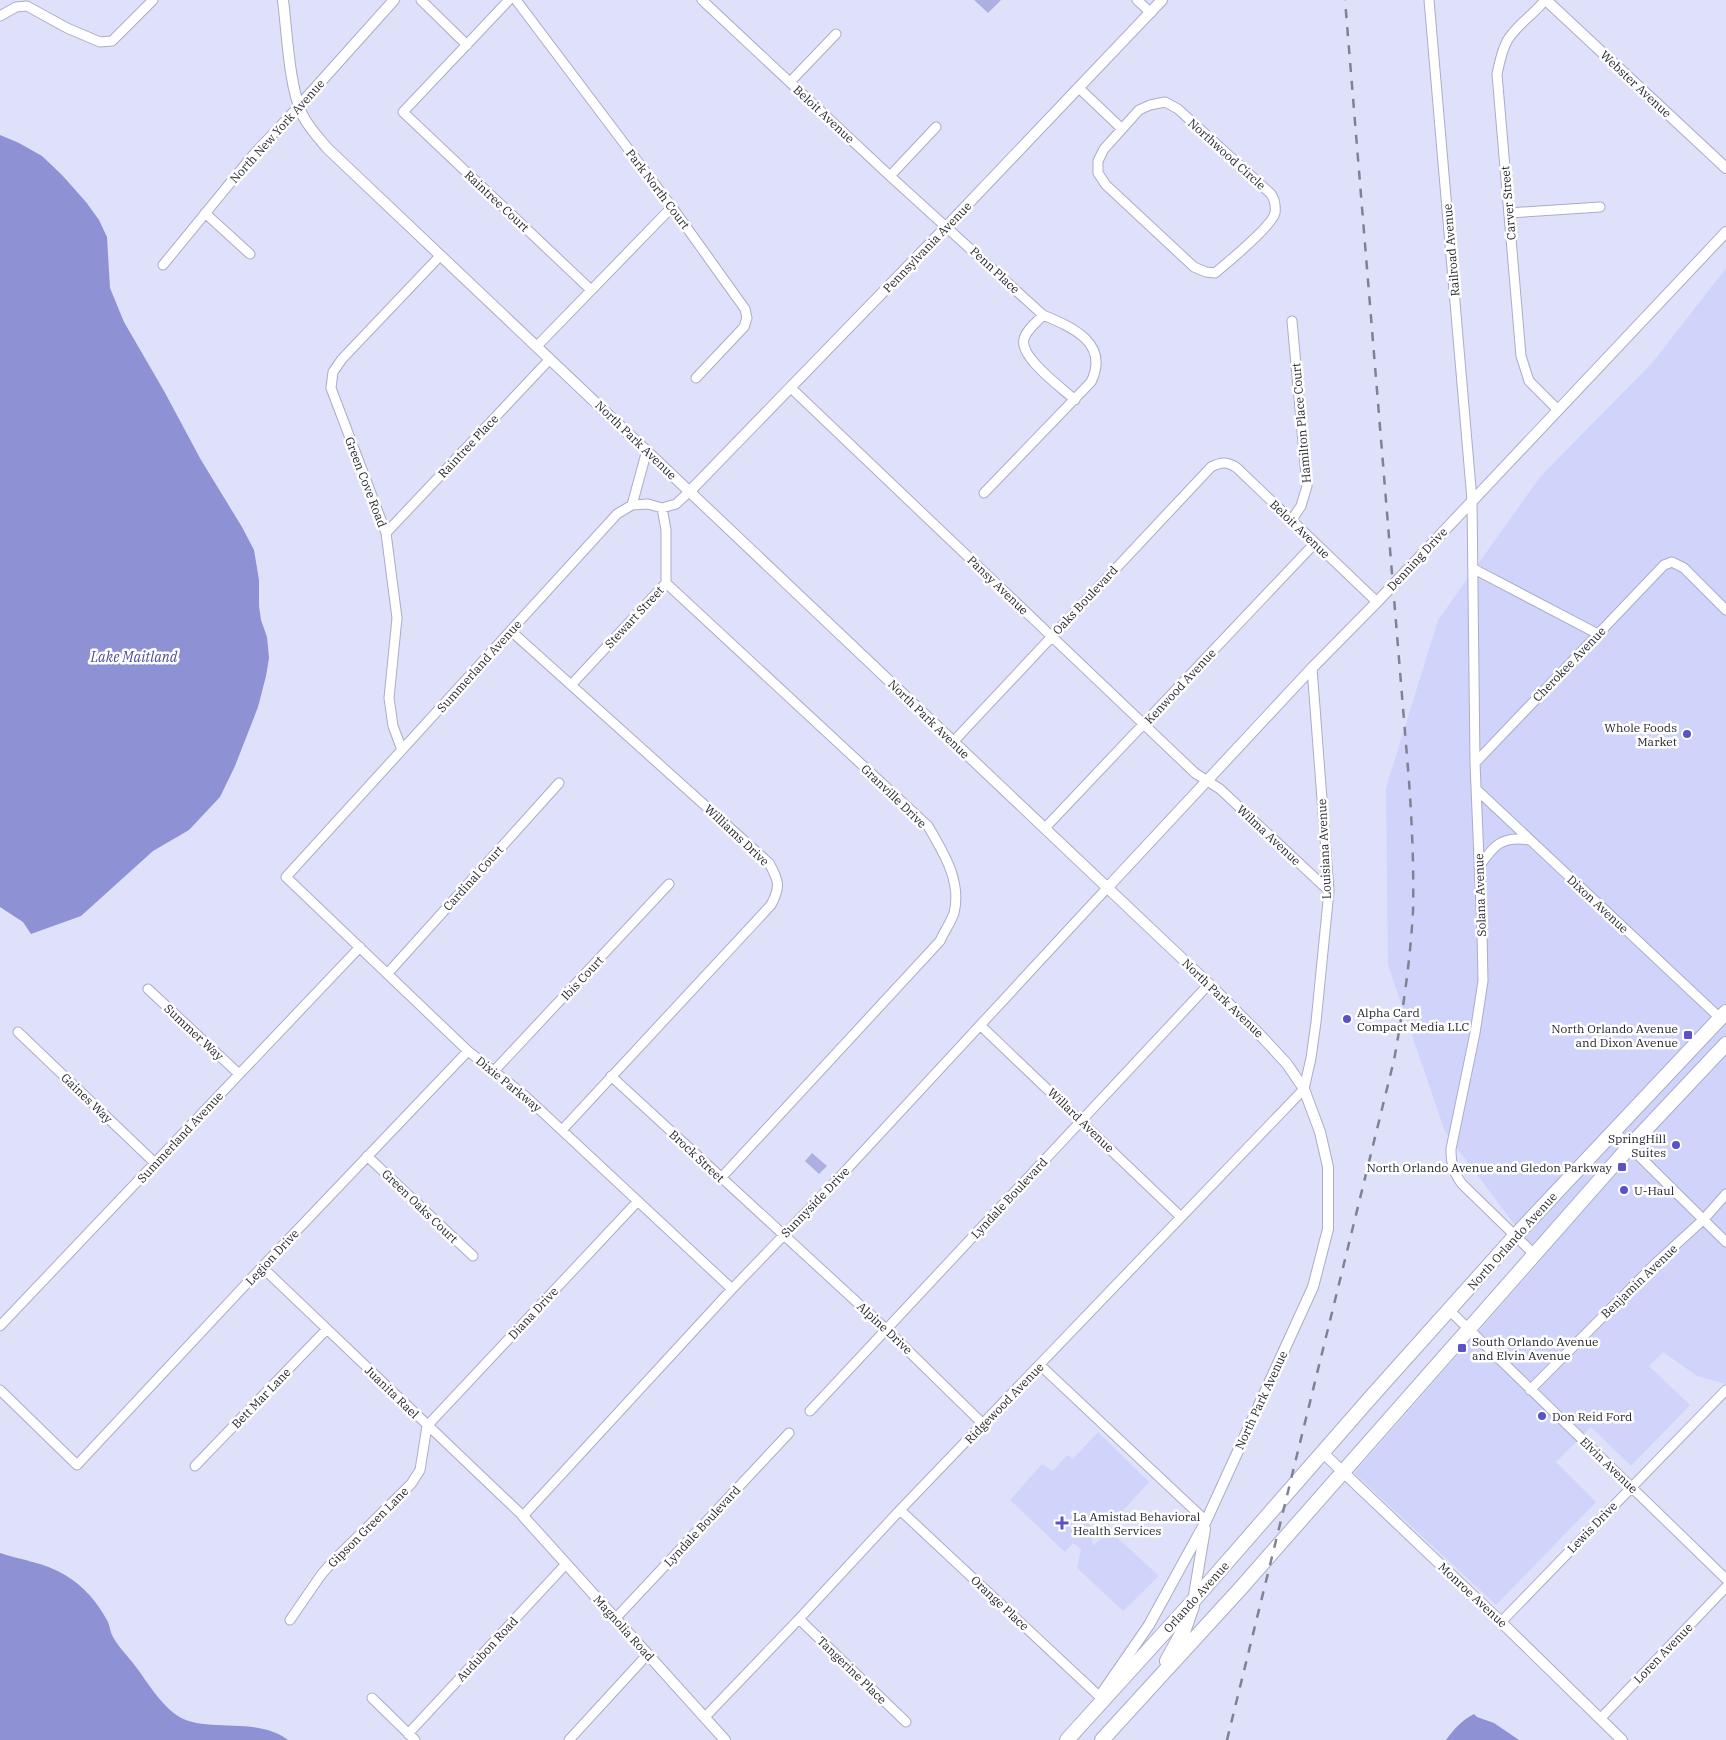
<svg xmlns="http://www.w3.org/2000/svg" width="1726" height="1740" font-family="'IBM Plex Serif',serif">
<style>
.built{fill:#d1d4fa}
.green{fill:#acafe0}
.water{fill:#8e91d3}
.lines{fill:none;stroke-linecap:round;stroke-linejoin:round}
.minor-casing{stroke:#aaacca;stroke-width:11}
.tertiary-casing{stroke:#aaacca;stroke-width:12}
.primary-casing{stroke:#aaacca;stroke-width:16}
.minor{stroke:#fff;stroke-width:9}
.tertiary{stroke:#fff;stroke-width:10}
.primary{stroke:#fff;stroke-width:14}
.rail{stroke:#808193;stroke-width:2.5;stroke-dasharray:9 9;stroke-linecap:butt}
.poi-dot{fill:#5b51c9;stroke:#fff;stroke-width:2}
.labels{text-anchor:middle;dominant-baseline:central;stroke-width:5;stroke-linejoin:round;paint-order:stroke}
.street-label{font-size:12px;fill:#272733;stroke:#fff}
.poi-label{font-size:12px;fill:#272733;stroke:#fff;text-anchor:start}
.water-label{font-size:14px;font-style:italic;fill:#4d4b9b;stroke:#fff}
</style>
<rect width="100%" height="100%" fill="#dfe1fa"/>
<path class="built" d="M1726 268V1384L1697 1376 1663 1352 1649 1366 1690 1405 1631 1466 1591 1427 1556 1462 1596 1502 1496 1605 1354 1473 1541 1260 1445 1132 1388 965 1386 788 1438 620 1540 477 1652 363Z
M1098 1432 1149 1482 1110 1525 1089 1520 1093 1546 1109 1530 1159 1576 1123 1611 1077 1568 1081 1549 1073 1543 1065 1552 1010 1500 1042 1464 1053 1471 1067 1455 1073 1459Z"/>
<path class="green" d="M974 0H1001L988 13Z
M812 1153 827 1166 819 1174 805 1161Z"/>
<path class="water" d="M0 135 19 143 42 156 62 175 86 202 99 220 107 237 110 288 124 322 164 391 201 460 242 527 254 550 259 580V606L261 620 267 637 269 658 266 676 258 707 235 766 220 797 189 830 153 851 81 916 31 934 23 922 0 907Z
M0 1553C21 1560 46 1563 65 1575 84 1586 98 1603 108 1622 110 1627 110 1632 113 1637 119 1648 129 1657 136 1667 148 1683 159 1702 175 1714 202 1735 255 1715 288 1740H0Z
M1474 1714 1477 1717 1494 1723 1519 1740H1446C1454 1729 1462 1720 1474 1714Z"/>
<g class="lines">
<g class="minor-casing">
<path id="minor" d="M421 0 467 45
M509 0 403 112 591 290
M516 0 672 207 745 309 747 318 744 327 696 378
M702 0 890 176 1043 315C1072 327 1110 343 1091 382L984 493
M1137 0 1151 13
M1429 0 1472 500 1475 763 1482 932 1483 981 1475 1033 1451 1149C1451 1163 1453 1172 1462 1184L1534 1254
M1545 0C1535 13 1522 21 1512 34 1503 44 1500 61 1497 74L1521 356 1529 381 1558 410
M0 16 16 7 27 6 67 28 100 42 112 41 153 0
M790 82 836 34
M1079 88 1122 129
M1165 102 1178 109 1271 194C1275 200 1276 205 1275 213 1272 226 1227 263 1215 273L1206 272 1194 267 1106 185 1098 173V161L1104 149 1139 110 1150 105Z
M890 176 936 127
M205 213 250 254
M1509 213 1600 207
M163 265 253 155 299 106
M1043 315C1037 322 1026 330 1024 339 1019 357 1062 388 1075 400
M537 346 672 207
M791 388 1195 773 1220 789 1329 891
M690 491 676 504 662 508 648 504 632 505 617 514 286 877 468 1051 523 1094 732 1289
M632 505 647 450
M1291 521 1301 506 1307 486 1292 321
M386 533 550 359
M1474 569 1598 634
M666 583 928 826C943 852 962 881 954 913 951 922 944 932 940 941L721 1178
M511 631 769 863C779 881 781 886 771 905L563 1129
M572 684 666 583V530L662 508
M953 742 1211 467C1221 462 1227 461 1237 468L1377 602
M402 750 393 726 389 698 397 618 386 533 331 388 333 372 342 359 440 256
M1475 763 1664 565 1672 562 1684 568 1726 610
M1476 789 1720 1018
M1045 828 1314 544
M1479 867C1493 846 1502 835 1529 840
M388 973 559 783
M148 989 239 1074
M980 1025 1181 1217
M18 1032 156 1164
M494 1071 669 884
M611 1076 886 1329 983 1424
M1614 1131 1726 1242
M367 1156 473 1256
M262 1267 523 1516 732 1289 836 1181 1108 887
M1449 1310 1726 1579
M0 1326 360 947
M1040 1365 1206 1521
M0 1390 77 1465 262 1267 468 1051
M1530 1390 1657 1262 1704 1219 1726 1194
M810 1411 1209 984
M195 1466 327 1329
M900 1510 1099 1696
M615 1619 789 1433
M799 1619 906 1722
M290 1620 321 1575 333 1561 411 1484 420 1470 427 1426 638 1201
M1501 1622 1726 1390
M372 1698 415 1740
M705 1717 799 1619 900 1510 1304 1089 1311 1058 1316 1022 1329 891 1312 668
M1600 1719 1726 1587
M408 1734 566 1564
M569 1740 647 1655"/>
</g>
<g class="tertiary-casing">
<path id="tertiary" d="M283 0C287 32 289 86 302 114 308 127 318 137 327 148L1209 984 1264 1039 1287 1064 1304 1089 1320 1132 1328 1167V1229L1313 1287 1206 1521 1149 1625 1100 1696
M1546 0 1726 168
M299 106 394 0
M690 491 947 226 1162 0
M1108 887 1312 668 1377 602 1726 232
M1322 1452 1501 1622 1622 1740
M523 1516 725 1740
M1193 1601 1205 1529"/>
</g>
<g class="primary-casing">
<path id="primary" d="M1167 1661 1183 1632 1192 1606
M1067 1740 1193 1601 1371 1397 1516 1235 1726 1012
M1102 1740 1240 1589 1630 1146 1726 1044"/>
</g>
<use href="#minor" class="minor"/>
<use href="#tertiary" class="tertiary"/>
<use href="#primary" class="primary"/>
<path class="rail" d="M1227 1740 1394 1060C1403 1011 1410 962 1413 912 1414 868 1412 824 1409 781L1345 0"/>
</g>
<g class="poi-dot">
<circle cx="1687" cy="734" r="5"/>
<circle cx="1347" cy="1019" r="5"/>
<rect x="1683" y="1030" width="10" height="10" rx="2.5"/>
<circle cx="1676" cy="1145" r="5"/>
<rect x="1617" y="1162" width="10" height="10" rx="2.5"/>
<circle cx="1624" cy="1190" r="5"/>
<rect x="1457" y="1343" width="10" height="10" rx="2.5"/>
<circle cx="1542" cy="1416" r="5"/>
<path d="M1059.5 1515.5h5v5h5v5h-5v5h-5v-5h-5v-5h5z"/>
</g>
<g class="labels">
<g class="street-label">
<text transform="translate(1636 84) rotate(43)">Webster Avenue</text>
<text transform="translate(824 114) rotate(43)">Beloit Avenue</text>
<text transform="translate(277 131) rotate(-48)">North New York Avenue</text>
<text transform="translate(1227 154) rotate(42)">Northwood Circle</text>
<text transform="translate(658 189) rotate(53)">Park North Court</text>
<text transform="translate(497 201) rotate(43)">Raintree Court</text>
<text transform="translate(1508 203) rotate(-95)">Carver Street</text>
<text transform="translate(927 247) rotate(-46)">Pennsylvania Avenue</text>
<text transform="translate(1451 250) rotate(-95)">Railroad Avenue</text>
<text transform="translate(995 270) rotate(43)">Penn Place</text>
<text transform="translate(1301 423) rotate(-95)">Hamilton Place Court</text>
<text transform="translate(636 440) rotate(44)">North Park Avenue</text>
<text transform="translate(468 446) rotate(-47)">Raintree Place</text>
<text transform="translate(366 482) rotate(69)">Green Cove Road</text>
<text transform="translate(1300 529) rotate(44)">Beloit Avenue</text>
<text transform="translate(1417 559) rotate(-47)">Denning Drive</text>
<text transform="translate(998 585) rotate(44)">Pansy Avenue</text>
<text transform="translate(1085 600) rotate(-47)">Oaks Boulevard</text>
<text transform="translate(634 617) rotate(-47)">Stewart Street</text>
<text transform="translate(1569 664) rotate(-46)">Cherokee Avenue</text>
<text transform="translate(479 666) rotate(-48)">Summerland Avenue</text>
<text transform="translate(1180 686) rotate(-47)">Kenwood Avenue</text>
<text transform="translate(929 719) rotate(44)">North Park Avenue</text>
<text transform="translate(894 796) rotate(44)">Granville Drive</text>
<text transform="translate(737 835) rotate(43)">Williams Drive</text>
<text transform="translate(1269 835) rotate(43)">Wilma Avenue</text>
<text transform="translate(1324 849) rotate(-93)">Louisiana Avenue</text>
<text transform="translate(473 878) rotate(-48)">Cardinal Court</text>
<text transform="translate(1480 895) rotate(-92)">Solana Avenue</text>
<text transform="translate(1598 904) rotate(43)">Dixon Avenue</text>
<text transform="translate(582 978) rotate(-47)">Ibis Court</text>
<text transform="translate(1223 998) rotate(44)">North Park Avenue</text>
<text transform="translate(194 1032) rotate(43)">Summer Way</text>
<text transform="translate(509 1084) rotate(39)">Dixie Parkway</text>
<text transform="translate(87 1098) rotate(44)">Gaines Way</text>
<text transform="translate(1081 1120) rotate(44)">Willard Avenue</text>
<text transform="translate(180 1137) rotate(-47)">Summerland Avenue</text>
<text transform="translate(697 1156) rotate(43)">Brock Street</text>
<text transform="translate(1009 1198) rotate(-47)">Lyndale Boulevard</text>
<text transform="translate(815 1202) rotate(-46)">Sunnyside Drive</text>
<text transform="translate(420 1206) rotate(44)">Green Oaks Court</text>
<text transform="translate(1512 1241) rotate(-48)">North Orlando Avenue</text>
<text transform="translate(272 1257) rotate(-47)">Legion Drive</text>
<text transform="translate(1639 1281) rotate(-44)">Benjamin Avenue</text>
<text transform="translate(533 1313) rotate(-47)">Diana Drive</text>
<text transform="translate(885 1328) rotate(43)">Alpine Drive</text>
<text transform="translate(392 1392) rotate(44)">Juanita Rael</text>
<text transform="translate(261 1398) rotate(-46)">Bett Mar Lane</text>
<text transform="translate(1261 1400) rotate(-65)">North Park Avenue</text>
<text transform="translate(1004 1403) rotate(-46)">Ridgewood Avenue</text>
<text transform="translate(1609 1465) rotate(44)">Elvin Avenue</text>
<text transform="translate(702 1526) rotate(-47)">Lyndale Boulevard</text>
<text transform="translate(368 1527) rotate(-45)">Gipson Green Lane</text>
<text transform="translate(1592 1527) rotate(-46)">Lewis Drive</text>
<text transform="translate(1473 1595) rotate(43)">Monroe Avenue</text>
<text transform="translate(1196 1597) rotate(-48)">Orlando Avenue</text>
<text transform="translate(1000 1603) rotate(43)">Orange Place</text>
<text transform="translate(624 1628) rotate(48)">Magnolia Road</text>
<text transform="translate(487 1649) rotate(-47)">Audubon Road</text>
<text transform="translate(1663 1653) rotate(-46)">Loren Avenue</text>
<text transform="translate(852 1670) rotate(44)">Tangerine Place</text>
</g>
<g class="poi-label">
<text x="1677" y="727" text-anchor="end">Whole Foods<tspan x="1677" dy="14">Market</tspan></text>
<text x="1357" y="1012">Alpha Card<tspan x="1357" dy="14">Compact Media LLC</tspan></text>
<text x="1678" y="1028" text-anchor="end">North Orlando Avenue<tspan x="1678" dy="14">and Dixon Avenue</tspan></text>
<text x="1666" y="1138" text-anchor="end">SpringHill<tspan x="1666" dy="14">Suites</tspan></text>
<text x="1612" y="1167" text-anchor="end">North Orlando Avenue and Gledon Parkway</text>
<text x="1634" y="1190">U-Haul</text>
<text x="1472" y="1341">South Orlando Avenue<tspan x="1472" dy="14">and Elvin Avenue</tspan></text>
<text x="1552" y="1416">Don Reid Ford</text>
<text x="1073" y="1516">La Amistad Behavioral<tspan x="1073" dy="14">Health Services</tspan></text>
</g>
<g class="water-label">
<text x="134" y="657">Lake Maitland</text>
</g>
</g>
</svg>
